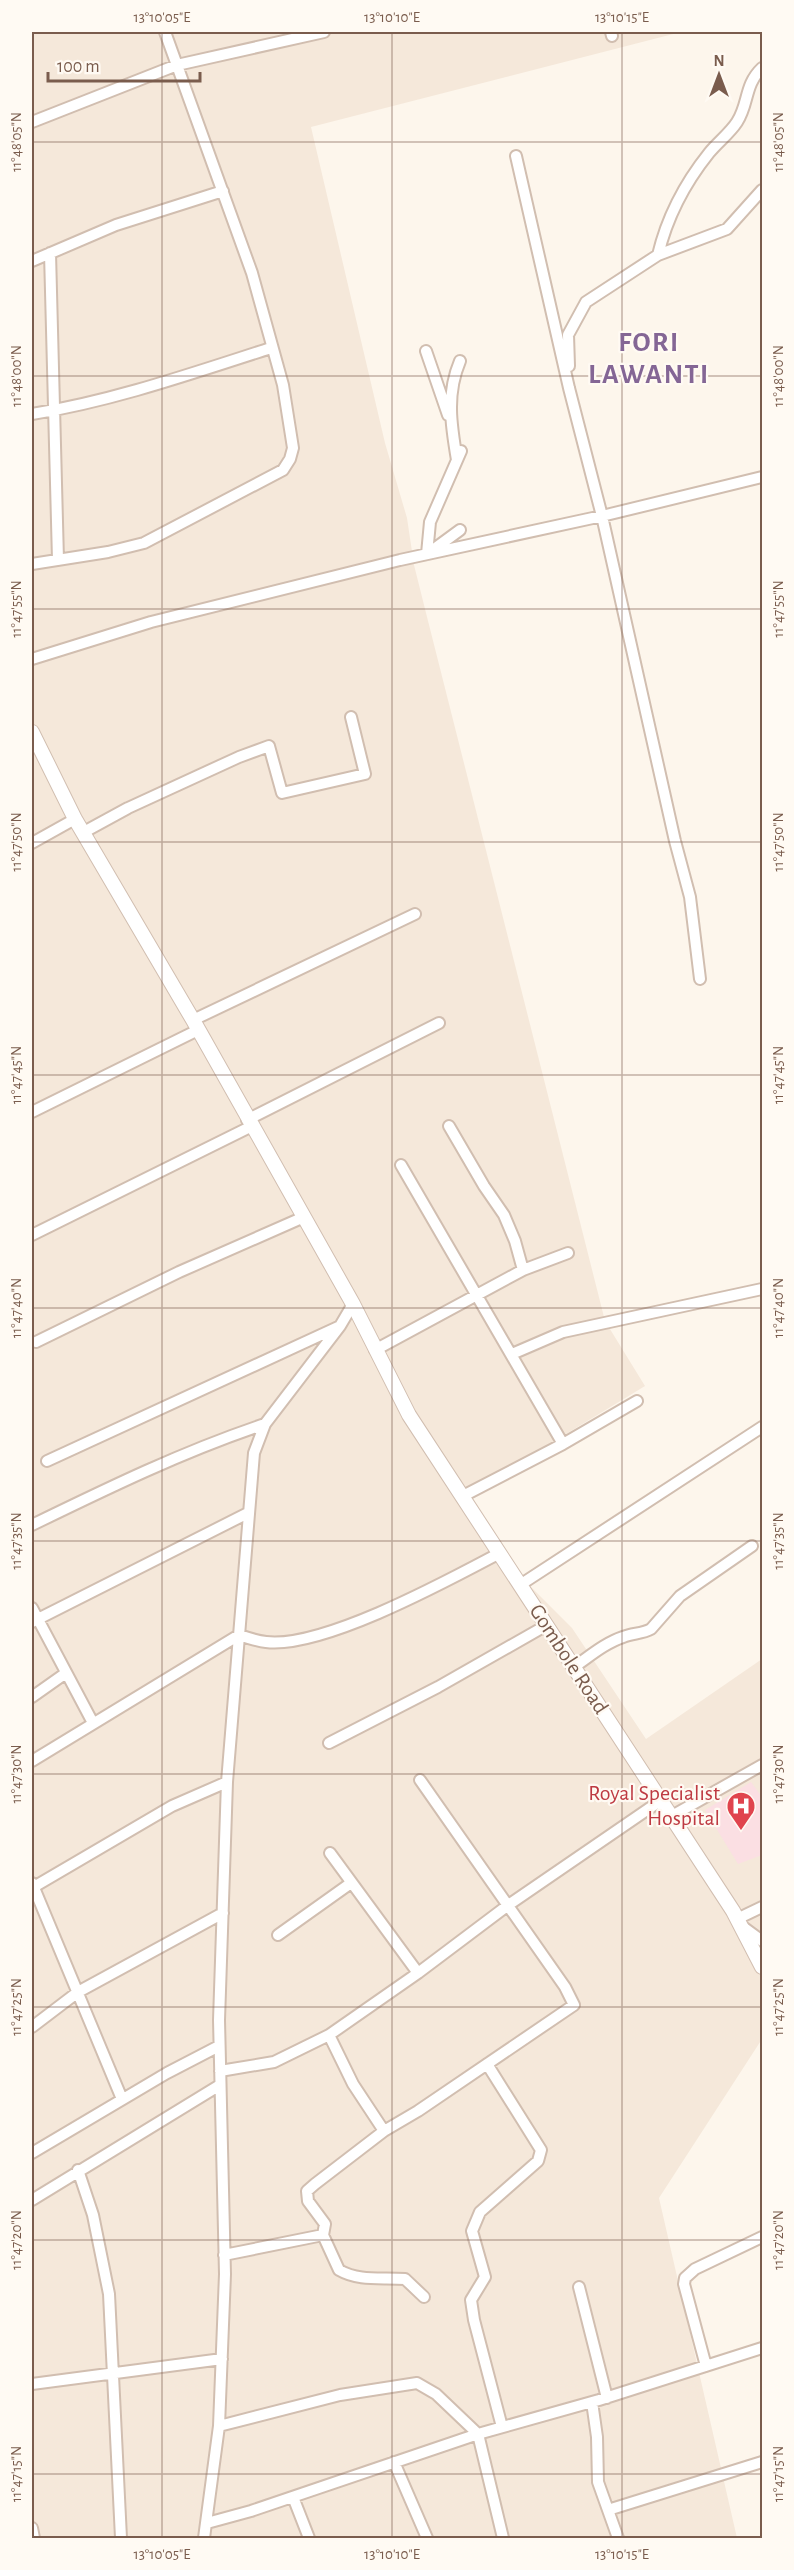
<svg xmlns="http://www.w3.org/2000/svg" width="794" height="2570" font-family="'Alegreya Sans',sans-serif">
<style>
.residential{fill:#f5e8da}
.medical{fill:#fbdfe3}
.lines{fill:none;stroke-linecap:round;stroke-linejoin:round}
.minor-casing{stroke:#d1beb0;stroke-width:14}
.tertiary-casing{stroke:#d1beb0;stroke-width:16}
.minor{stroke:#fff;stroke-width:10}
.tertiary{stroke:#fff;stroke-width:14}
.ticks{fill:none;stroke:#7a5c4d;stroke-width:1.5;stroke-opacity:0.45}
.labels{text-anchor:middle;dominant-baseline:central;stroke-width:4.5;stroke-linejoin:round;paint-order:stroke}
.street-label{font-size:22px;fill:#7a5c4d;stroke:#fffaf3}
.health-label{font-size:22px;fill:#be3a42;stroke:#fffaf3;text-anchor:end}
.district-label{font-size:28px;font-weight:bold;letter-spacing:1.5px;fill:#846695;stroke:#fffaf3}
.neatline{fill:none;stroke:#7a5c4d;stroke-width:2}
.ticks-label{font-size:15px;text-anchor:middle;fill:#7a5c4d}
</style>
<rect width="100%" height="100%" fill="#fdf6ec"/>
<path class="residential" d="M32 32H681L311 127 385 443 407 518 414 565 425 609 605 1321 645 1386 464 1496 498 1554 572 1628 646 1739 762 1659V2039L659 2198 737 2538H32Z"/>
<path class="medical" d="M751 1782 762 1797V1855L738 1864 705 1810Z"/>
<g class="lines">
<g class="minor-casing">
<path id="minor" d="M611 32 612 36
M32 122 177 65 324 32
M516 156 569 388 602 516 675 841 690 897 700 979
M50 253 58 560
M658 255C667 217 685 183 709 153 718 142 730 133 737 122 749 104 744 85 762 68
M32 261 116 225 223 191
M426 351 448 415
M569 366 568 335 586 302 658 255 727 229 762 190
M32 414C113 401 193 373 271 348
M457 460C451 425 446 394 460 361
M430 552 460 530
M427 554 430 522 461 451
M32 564 108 552 144 543 283 470 290 459 293 448 283 385 252 273 165 32
M32 659 151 622 400 560 602 516 762 477
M84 832 128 808 239 757 269 746 282 793 365 774 351 717
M32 843 75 819
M193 1020 415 914
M32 1112 198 1030
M247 1120 439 1023
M449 1126 484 1186 504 1215 515 1241 523 1270
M401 1165 563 1444
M32 1235 252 1126
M36 1342 179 1272 304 1217
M375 1350 523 1270 568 1253
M512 1354 563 1332 762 1289
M47 1461 338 1327
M463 1496 563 1444 637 1401
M32 1525C108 1488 184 1451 265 1424
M520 1585 762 1427
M32 1608 93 1723
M32 1622 248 1513
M574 1667C590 1656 605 1643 623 1637 633 1633 642 1634 651 1629L680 1596 752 1546
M32 1697 66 1673
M329 1743 438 1687 547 1625
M32 1761 239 1635C248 1638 257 1641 266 1642 322 1649 447 1581 498 1554
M670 1817 762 1765
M330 1853 418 1973
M32 1883 122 2099
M32 1888 172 1806 227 1782
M737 1919 762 1907
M743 1927 762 1941
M278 1935 351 1883
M32 2027 78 1992 223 1913
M487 2064 541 2150 538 2161 480 2212 472 2231 485 2277 471 2300 474 2320 502 2427
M220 2071 274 2062 329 2035
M384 2131 353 2084 329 2035 418 1973 507 1906 660 1801
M32 2153 167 2073 219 2046
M78 2170 93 2215 109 2294 121 2538
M32 2200 220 2085
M323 2235 339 2270C360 2282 382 2277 405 2279L424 2297
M224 2255 323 2235 325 2224 308 2201 307 2191 315 2184 384 2131 418 2111 574 2005 565 1987 420 1780
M579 2287 607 2398
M706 2366 684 2284 685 2278 695 2269 762 2237
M32 2384 222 2359
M592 2402 597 2437 598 2482 618 2538
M219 2426 340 2395 417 2383 436 2394 478 2434
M478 2434 503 2538
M394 2462 427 2538
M293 2497 309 2538
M608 2510 762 2462
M207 2523 251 2511 478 2434 599 2400 762 2348
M32 2528 34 2538
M204 2538 219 2426 225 2274 219 2020 227 1782 254 1453 265 1424 340 1326 353 1304"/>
</g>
<g class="tertiary-casing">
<path id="tertiary" d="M32 732 75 819 193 1020 353 1304 409 1415 733 1911 762 1967"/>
</g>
<use href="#minor" class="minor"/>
<use href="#tertiary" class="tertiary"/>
</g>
<path class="ticks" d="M162 32V2538M392 32V2538M622 32V2538M32 142H762M32 376H762M32 609H762M32 842H762M32 1075H762M32 1308H762M32 1541H762M32 1774H762M32 2007H762M32 2240H762M32 2474H762"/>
<defs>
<g id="hospital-pin" transform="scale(1.5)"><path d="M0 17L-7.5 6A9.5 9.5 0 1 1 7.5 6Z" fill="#e0444e" stroke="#fffaf3"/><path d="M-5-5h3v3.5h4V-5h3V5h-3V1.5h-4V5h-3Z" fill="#fff"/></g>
</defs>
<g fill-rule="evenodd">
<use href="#hospital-pin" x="741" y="1806"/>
</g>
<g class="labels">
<g class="street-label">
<text transform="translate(569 1659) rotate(57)">Gombole Road</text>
</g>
<g class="health-label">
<text x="720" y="1793">Royal Specialist<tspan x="720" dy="25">Hospital</tspan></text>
</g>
<g class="district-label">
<text x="649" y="343">FORI<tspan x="649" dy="32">LAWANTI</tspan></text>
</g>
</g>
<rect width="794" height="2570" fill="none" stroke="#fffaf3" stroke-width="66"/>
<g transform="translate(719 75)" stroke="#fffaf3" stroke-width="4.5" paint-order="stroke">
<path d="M0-4.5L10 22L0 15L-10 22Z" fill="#7a5c4d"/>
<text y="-9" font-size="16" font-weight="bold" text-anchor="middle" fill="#7a5c4d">N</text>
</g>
<path d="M48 72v9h152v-9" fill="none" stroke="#7a5c4d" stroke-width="3"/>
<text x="57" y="72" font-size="18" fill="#7a5c4d" stroke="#fffaf3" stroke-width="4.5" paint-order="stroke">100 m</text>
<rect x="33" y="33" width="728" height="2504" class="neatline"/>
<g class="ticks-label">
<text x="162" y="22">13°10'05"E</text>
<text x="392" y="22">13°10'10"E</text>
<text x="622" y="22">13°10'15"E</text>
<text transform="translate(16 142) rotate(-90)" y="5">11°48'05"N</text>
<text transform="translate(778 142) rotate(-90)" y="5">11°48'05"N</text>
<text transform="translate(16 376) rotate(-90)" y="5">11°48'00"N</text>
<text transform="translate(778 376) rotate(-90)" y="5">11°48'00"N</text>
<text transform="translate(16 609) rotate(-90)" y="5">11°47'55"N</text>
<text transform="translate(778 609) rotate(-90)" y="5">11°47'55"N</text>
<text transform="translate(16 842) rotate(-90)" y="5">11°47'50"N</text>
<text transform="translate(778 842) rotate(-90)" y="5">11°47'50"N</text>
<text transform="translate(16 1075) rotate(-90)" y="5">11°47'45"N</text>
<text transform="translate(778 1075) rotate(-90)" y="5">11°47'45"N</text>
<text transform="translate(16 1308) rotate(-90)" y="5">11°47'40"N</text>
<text transform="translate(778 1308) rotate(-90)" y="5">11°47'40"N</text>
<text transform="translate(16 1541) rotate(-90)" y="5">11°47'35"N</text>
<text transform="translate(778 1541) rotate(-90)" y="5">11°47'35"N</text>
<text transform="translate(16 1774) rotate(-90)" y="5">11°47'30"N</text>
<text transform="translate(778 1774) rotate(-90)" y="5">11°47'30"N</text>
<text transform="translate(16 2007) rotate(-90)" y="5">11°47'25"N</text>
<text transform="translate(778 2007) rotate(-90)" y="5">11°47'25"N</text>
<text transform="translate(16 2240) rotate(-90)" y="5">11°47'20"N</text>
<text transform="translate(778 2240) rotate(-90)" y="5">11°47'20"N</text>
<text transform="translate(16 2474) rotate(-90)" y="5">11°47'15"N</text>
<text transform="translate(778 2474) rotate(-90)" y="5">11°47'15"N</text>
<text x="162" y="2559">13°10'05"E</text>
<text x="392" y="2559">13°10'10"E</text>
<text x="622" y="2559">13°10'15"E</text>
</g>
</svg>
